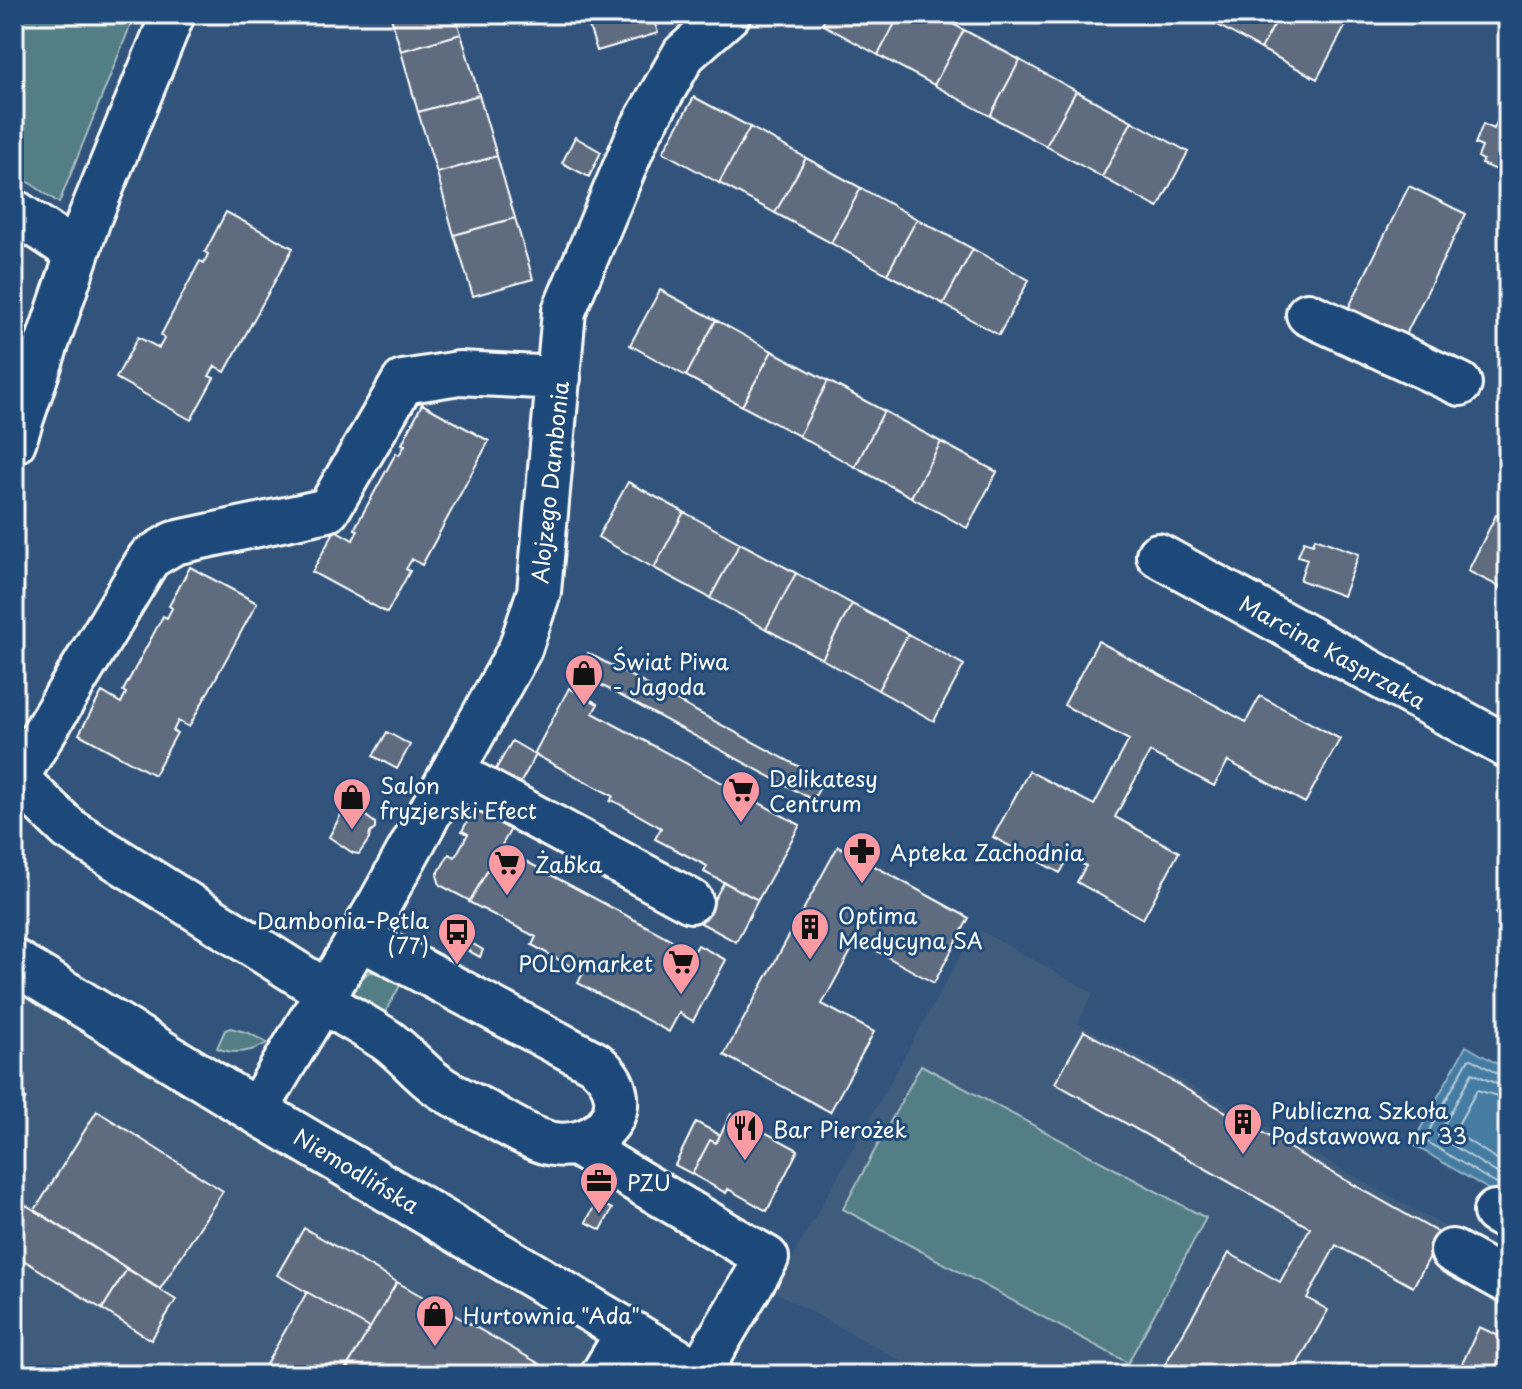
<svg xmlns="http://www.w3.org/2000/svg" width="1522" height="1389" font-family="'Playpen Sans',sans-serif">
<style>
.built{fill:#405b7d}
.green{fill:#527e86;stroke:#a8bec2;stroke-width:2}
.water{fill:#467ca2;stroke:#90b0c7;stroke-width:2}
.lines{fill:none;stroke-linecap:round;stroke-linejoin:round}
.shore{stroke:#b5cbda;stroke-width:2}
.building{fill:#5f6c7f;stroke:#fff;stroke-width:2}
.minor-casing{stroke:#fff;stroke-width:48}
.major-casing{stroke:#fff;stroke-width:50}
.minor{stroke:#1f4a7a;stroke-width:42}
.major{stroke:#1f4a7a;stroke-width:44}
.labels{text-anchor:middle;dominant-baseline:central;stroke-width:6;stroke-linejoin:round;paint-order:stroke}
.street-label{font-size:22px;fill:#fff;stroke:#1f4a7a}
.poi-label{font-size:22px;fill:#fff;stroke:#1f4a7a;text-anchor:start}
</style>
<rect width="100%" height="100%" fill="#32547c"/>
<filter id="ink" filterUnits="userSpaceOnUse"><feTurbulence type="fractalNoise" baseFrequency=".0125" numOctaves="2"/><feDisplacementMap in="SourceGraphic" scale="16" xChannelSelector="R" yChannelSelector="G"/><feConvolveMatrix kernelMatrix="1 2 1 2 8 2 1 2 1" color-interpolation-filters="sRGB"/></filter>
<g filter="url(#ink)">
<path class="built" d="M976 928 1093 993 1078 1023 1496 1255 1476 1292 1508 1310V1375H927L774 1291Z
M14 962 701 1375H14Z"/>
<path class="green" d="M14 14H135L59 203 14 172Z
M369 972 383 973 403 980 380 1022 353 996 357 983Z
M230 1028 249 1033 267 1043C250 1053 234 1055 217 1048L225 1030Z
M921 1065 1206 1218 1128 1363 843 1209Z"/>
<path class="water" d="M1466 1046 1508 1070V1201L1412 1144Z"/>
<g class="lines">
<path class="shore" d="M1508 1077 1501 1076 1472 1059 1468 1060 1424 1140 1508 1191
M1508 1087 1499 1085 1472 1073 1438 1136 1508 1180
M1508 1099 1477 1090 1454 1132 1508 1166"/>
</g>
<path class="building" d="M390 14H455L461 34 401 51Z
M585 14H652L658 33 597 51Z
M827 14H900L878 55 822 24Z
M900 14H935L964 30 934 85 878 55Z
M1207 14H1280L1261 49 1205 18Z
M1280 14H1327L1346 25 1317 79 1261 49Z
M964 30 1020 60 990 116 934 85Z
M461 34 479 95 418 112 401 51Z
M1020 60 1076 91 1046 146 990 116Z
M1076 91 1132 121 1102 177 1046 146Z
M479 95 497 156 437 173 418 112Z
M694 97 750 127 719 183 663 152Z
M1498 120 1508 124V174L1481 164 1483 160 1478 157 1482 147 1475 144 1483 124 1494 129Z
M1132 121 1188 152 1158 208 1102 177Z
M750 127 806 158 775 213 719 183Z
M575 137 601 152 589 177 562 163Z
M497 156 515 218 454 235 437 173Z
M806 158 861 188 831 243 775 213Z
M1409 186 1466 214 1401 344 1345 315Z
M861 188 917 219 887 274 831 243Z
M226 212 293 248 225 372 215 366 209 376 214 378 191 420 116 378 138 337 159 348 164 339 161 335 200 261 204 263 208 254 205 252Z
M515 218 533 279 473 296 454 235Z
M917 219 973 249 943 304 887 274Z
M973 249 1029 280 999 335 943 304Z
M660 290 716 320 686 376 630 345Z
M716 320 772 351 742 406 686 376Z
M772 351 828 381 799 436 742 406Z
M828 381 884 411 855 467 799 436Z
M422 404 489 441 422 565 412 559 406 569 410 571 387 613 312 572 335 530 353 540 358 530 355 529 356 526 396 453 399 455 405 445 402 444Z
M884 411 941 442 911 497 855 467Z
M941 442 997 472 967 528 911 497Z
M628 482 684 512 654 568 598 537Z
M684 512 740 543 710 598 654 568Z
M1496 515 1508 520V591L1468 571Z
M1315 538 1359 554 1343 596 1300 580 1307 559 1298 556 1304 541 1313 544Z
M740 543 796 573 766 629 710 598Z
M190 567 257 603 189 727 178 721 173 731 177 733 154 775 79 734 102 692 121 703 126 693 123 691 163 616 167 618 172 608 169 606Z
M796 573 852 604 822 659 766 629Z
M852 604 908 634 878 690 822 659Z
M908 634 964 665 934 721 878 690Z
M1098 641 1246 722 1260 696 1340 739 1305 803 1228 761 1214 786 1150 752 1115 817 1179 852 1143 919 1077 882 1086 866 1069 857 1060 873 993 837 1029 771 1094 805 1129 740 1064 705Z
M588 653 824 780 813 800 577 672Z
M569 688 598 704 593 713 800 825 758 900 704 872 707 866 655 839 661 828 612 800 610 802 613 796 534 754Z
M387 732 410 745 397 769 373 756Z
M512 741 536 755 517 789 492 776Z
M483 805 515 822 470 901 440 885 437 875 449 854 455 857 468 834 462 831 474 809Z
M345 807 351 808 355 813H362L375 823V829L370 833 369 839 359 854 353 853 329 837Z
M838 846 969 918 934 983 857 940 822 1004 874 1032 830 1112 724 1055Z
M501 848 694 952 698 945 726 960 693 1021 679 1013 669 1032 578 983 583 973 532 945 536 937 469 902Z
M724 882 758 900 736 942 701 923Z
M1508 892V920L1496 914Z
M458 935 483 950 480 957 454 943Z
M1084 1031 1442 1235 1413 1287 1336 1245 1307 1298 1328 1310 1291 1375H1159L1229 1253 1280 1282 1310 1228 1055 1083Z
M14 1091 26 1098 14 1117Z
M97 1111 223 1191 160 1289 35 1210Z
M731 1114 798 1150 767 1211 728 1189 726 1193 692 1174 710 1140 716 1143Z
M696 1122 720 1135 716 1143 710 1140 692 1174 675 1165Z
M597 1201 612 1209 601 1230 586 1222Z
M26 1205 127 1269 102 1309 14 1254V1223Z
M304 1228 397 1282 370 1328 277 1275Z
M127 1269 176 1300 151 1340 102 1309Z
M397 1282 559 1375H361L347 1367Z
M307 1292 370 1328 342 1375H260Z
M1479 1327 1508 1340V1375H1457Z"/>
<g class="lines">
<g class="minor-casing">
<path id="minor" d="M14 211 77 253
M1308 314 1460 384
M14 442 89 219 173 14
M1158 555 1508 747
M452 772 691 901
M14 776 69 829 327 992
M16 779 149 558 174 543 328 510 403 382 459 373 559 378
M322 1001C343 1014 365 1026 385 1039 404 1052 418 1071 436 1084 450 1095 469 1103 484 1111 502 1121 520 1133 539 1140 591 1161 648 1107 595 1063L360 938
M256 1111 380 903 520 649 539 592 564 311 639 133 684 54 729 14
M577 1145 767 1258 699 1373
M1495 1212 1508 1219
M1452 1251 1508 1282
M602 1375 628 1332"/>
</g>
<g class="major-casing">
<path id="major" d="M14 962 256 1111 701 1375"/>
</g>
<use href="#minor" class="minor"/>
<use href="#major" class="major"/>
</g>
</g>
<defs>
<g id="shop-pin" transform="scale(2)"><path d="M0 17L-7.5 6A9.5 9.5 0 1 1 7.5 6Z" fill="#ff9aa2" stroke="#1f4a7a"/><path d="M-5-2.5h2.3a2.7 3.5 0 0 1 5.4 0H5L5.5 6h-11ZM-1.5-2.5h3a1.5 2.3 0 0 0-3 0Z" fill="#111"/></g>
<g id="supermarket-pin" transform="scale(2)"><path d="M0 17L-7.5 6A9.5 9.5 0 1 1 7.5 6Z" fill="#ff9aa2" stroke="#1f4a7a"/><path d="M-6-5.5h2.5l.6 2H6L4.5 2H-2.5L-4.4-4H-6ZM-1.5 3.2a1.3 1.3 0 1 0 .1 0ZM3 3.2a1.3 1.3 0 1 0 .1 0Z" fill="#111"/></g>
<g id="pharmacy-pin" transform="scale(2)"><path d="M0 17L-7.5 6A9.5 9.5 0 1 1 7.5 6Z" fill="#ff9aa2" stroke="#1f4a7a"/><path d="M-2-6h4v4h4v4h-4v4h-4v-4h-4v-4h4Z" fill="#111"/></g>
<g id="building-pin" transform="scale(2)"><path d="M0 17L-7.5 6A9.5 9.5 0 1 1 7.5 6Z" fill="#ff9aa2" stroke="#1f4a7a"/><path d="M-4-6H4V6H1V3H-1V6H-4ZM-2.5-4.3h1.7v1.8h-1.7ZM.8-4.3h1.7v1.8H.8ZM-2.5-1h1.7V.8h-1.7ZM.8-1h1.7V.8H.8Z" fill="#111"/></g>
<g id="bus-pin" transform="scale(2)"><path d="M0 17L-7.5 6A9.5 9.5 0 1 1 7.5 6Z" fill="#ff9aa2" stroke="#1f4a7a"/><path d="M-5-6H5V4H4V6H2V4H-2V6H-4V4H-5ZM-3.5-4V0h7V-4ZM-3.5 1.2v1.5H-2V1.2ZM2 1.2v1.5H3.5V1.2Z" fill="#111"/></g>
<g id="restaurant-pin" transform="scale(2)"><path d="M0 17L-7.5 6A9.5 9.5 0 1 1 7.5 6Z" fill="#ff9aa2" stroke="#1f4a7a"/><path d="M-5-6h1v4h1v-4h1v4h1v-4h1v5L-1.5 .5V6h-2V.5L-5-1ZM5-6V6H3V1.5H1.5Q1.5-4 5-6Z" fill="#111"/></g>
<g id="office-pin" transform="scale(2)"><path d="M0 17L-7.5 6A9.5 9.5 0 1 1 7.5 6Z" fill="#ff9aa2" stroke="#1f4a7a"/><path d="M-6-3h4V-5.5h4V-3h4V5H-6ZM-1-4.5V-3h2v-1.5ZM-6 0V1H6V0Z" fill="#111"/></g>
</defs>
<g fill-rule="evenodd">
<use href="#shop-pin" x="584" y="673"/>
<use href="#supermarket-pin" x="741" y="790"/>
<use href="#shop-pin" x="352" y="797"/>
<use href="#pharmacy-pin" x="862" y="851"/>
<use href="#supermarket-pin" x="507" y="863"/>
<use href="#building-pin" x="810" y="927"/>
<use href="#bus-pin" x="457" y="932"/>
<use href="#supermarket-pin" x="681" y="962"/>
<use href="#building-pin" x="1243" y="1122"/>
<use href="#restaurant-pin" x="745" y="1128"/>
<use href="#office-pin" x="599" y="1181"/>
<use href="#shop-pin" x="435" y="1314"/>
</g>
<g class="labels">
<g class="street-label">
<text transform="translate(549 482) rotate(-84)">Alojzego Dambonia</text>
<text transform="translate(1333 651) rotate(29)">Marcina Kasprzaka</text>
<text transform="translate(357 1170) rotate(31)">Niemodlińska</text>
</g>
<g class="poi-label">
<text x="612" y="660">Świat Piwa<tspan x="612" dy="25">- Jagoda</tspan></text>
<text x="769" y="777">Delikatesy<tspan x="769" dy="25">Centrum</tspan></text>
<text x="380" y="784">Salon<tspan x="380" dy="25">fryzjerski Efect</tspan></text>
<text x="890" y="851">Apteka Zachodnia</text>
<text x="535" y="863">Żabka</text>
<text x="838" y="914">Optima<tspan x="838" dy="25">Medycyna SA</tspan></text>
<text x="429" y="919" text-anchor="end">Dambonia-Pętla<tspan x="429" dy="25">(77)</tspan></text>
<text x="653" y="962" text-anchor="end">POLOmarket</text>
<text x="1271" y="1109">Publiczna Szkoła<tspan x="1271" dy="25">Podstawowa nr 33</tspan></text>
<text x="773" y="1128">Bar Pierożek</text>
<text x="627" y="1181">PZU</text>
<text x="463" y="1314">Hurtownia "Ada"</text>
</g>
</g>
<rect width="1522" height="1389" fill="none" stroke="#1f4a7a" stroke-width="48"/>
<rect x="24" y="24" width="1474" height="1341" fill="none" stroke="#fff" stroke-width="3" filter="url(#ink)"/>
</svg>
